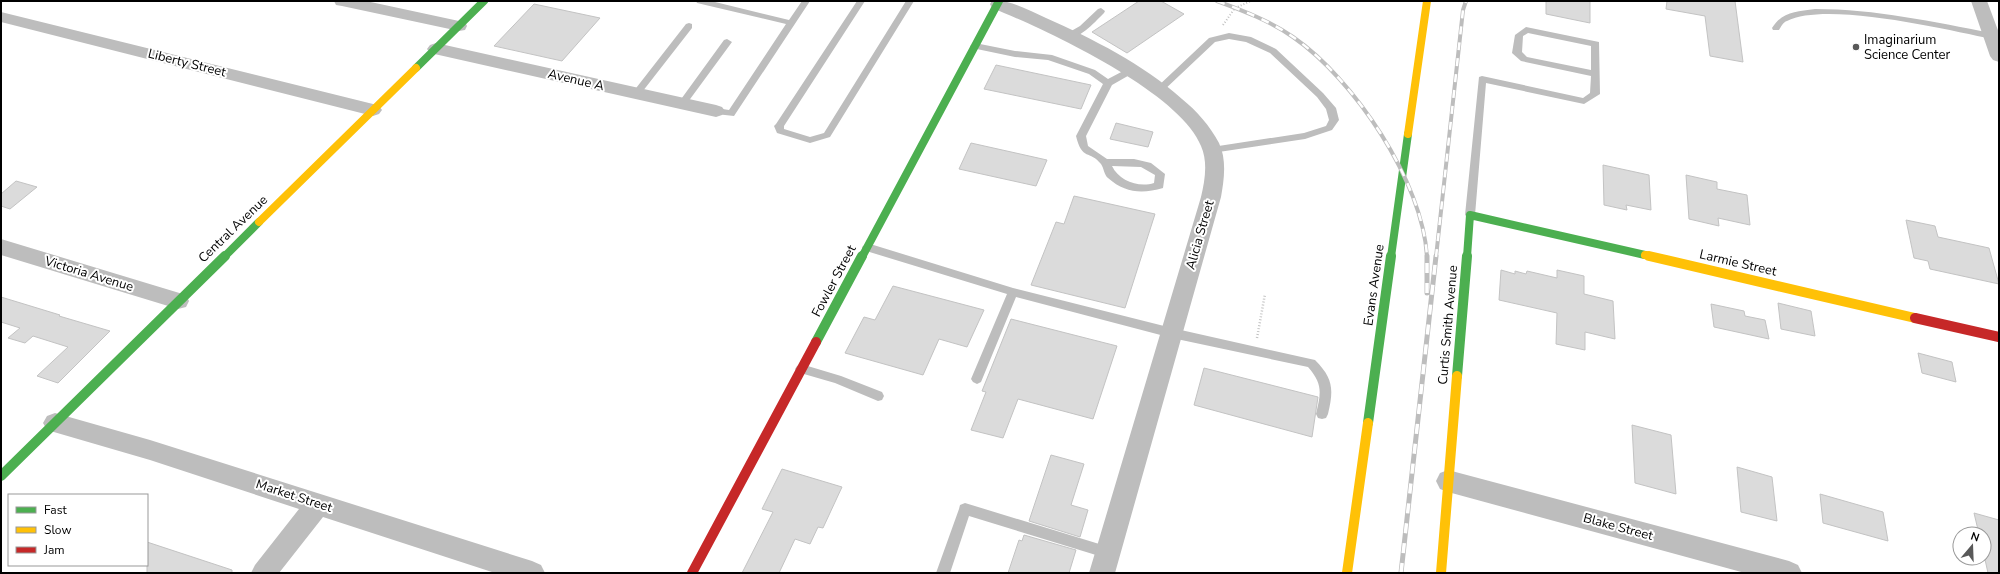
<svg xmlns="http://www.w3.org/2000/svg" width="2000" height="574" font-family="'Nunito Sans',sans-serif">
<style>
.building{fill:#dbdbdb;stroke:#c3c3c3}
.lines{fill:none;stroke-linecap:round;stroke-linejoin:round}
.path-far1{stroke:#c2c2c2;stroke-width:2;stroke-dasharray:1 2;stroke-linecap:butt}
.path{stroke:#c2c2c2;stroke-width:2.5;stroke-dasharray:1 2;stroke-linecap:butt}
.lane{fill:#bdbdbd;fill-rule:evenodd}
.street{fill:#bdbdbd;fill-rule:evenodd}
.fast-far1{stroke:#4caf50;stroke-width:8}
.fast{stroke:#4caf50;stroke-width:10}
.slow-far1{stroke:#ffc107;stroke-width:8}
.slow{stroke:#ffc107;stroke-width:10}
.jam{stroke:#c62828;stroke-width:10}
.rail-far1-casing{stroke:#bdbdbd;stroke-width:4}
.rail-casing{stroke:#bdbdbd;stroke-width:5}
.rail-far1{stroke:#fff;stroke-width:2.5;stroke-dasharray:8;stroke-linecap:butt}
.rail{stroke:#fff;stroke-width:3.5;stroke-dasharray:10;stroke-linecap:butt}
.poi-dot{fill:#595959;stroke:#fff;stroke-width:1.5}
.labels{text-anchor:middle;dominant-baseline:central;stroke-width:4;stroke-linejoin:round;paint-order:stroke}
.poi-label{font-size:13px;fill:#000;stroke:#fff;text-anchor:start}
.street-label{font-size:13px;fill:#000;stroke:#fff}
</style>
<rect width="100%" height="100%" fill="#fff"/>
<path class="building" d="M1139 1H1161L1184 14 1127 53 1092 32Z
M1546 1H1590V23L1546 14Z
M1667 1H1735L1743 62 1710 56 1705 16 1666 9Z
M534 4 600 18 562 61 494 46Z
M996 65 1091 85 1081 109 984 89Z
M1116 123 1153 132 1148 147 1110 139Z
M971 143 1047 160 1036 186 959 169Z
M1603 165 1649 175 1651 210 1626 205 1627 210 1604 205Z
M1686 175 1717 182V189L1747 195 1750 225 1718 218 1719 226 1689 219Z
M16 181 37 187 10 209 1 206V194Z
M1074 196 1155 214 1125 308 1031 285 1056 222 1064 224Z
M1906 220 1935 226 1938 237 1989 248 1999 284 1930 269 1928 261 1914 258Z
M1501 270 1515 274V271L1526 274 1527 271 1557 278V270L1584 276V294L1613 301 1615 339 1585 332V350L1556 344 1557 313 1499 300Z
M893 286 984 310 967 347 939 339 923 375 845 353 864 317 875 320Z
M1 297 60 315 59 316 110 331 58 383 37 376 68 347 33 336 25 343 8 338 20 328 1 322Z
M1778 303 1811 311 1815 336 1781 329Z
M1711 304 1744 311 1745 316 1765 320 1769 339 1714 327Z
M1011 319 1117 346 1093 419 1018 399 1003 438 971 430 986 392 982 391Z
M1918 353 1952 362 1956 382 1922 373Z
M1204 368 1318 397 1312 437 1194 405Z
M1632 425 1671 435 1676 494 1635 483Z
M1051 455 1084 464 1071 505 1088 510 1080 537 1029 521Z
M1737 467 1772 477 1777 521 1741 512Z
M782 469 842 487 823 528 818 527 810 544 795 539 779 573H742L773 512 762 509Z
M1820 494 1883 512 1888 541 1823 523Z
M1974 513 1999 520V573H1988L1984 555V534H1979Z
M1024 535 1076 550 1069 573H1008L1019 540 1022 541Z
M147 542 232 570V573H147Z"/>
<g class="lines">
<path class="path-far1" d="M1223 25 1235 8 1251 1"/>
<path class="path" d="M1257 338 1265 294"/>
<path class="lane" d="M696 1H711L789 20 802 1H810L734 116 716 114 711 111 716 108 729 110 786 24 697 3Z
M857 1H865L784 126V129L810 137 824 133 906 1H914L830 137 810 143 777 133 774 126 776 124Z
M1101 8 1105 11 1104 13C1096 21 1078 41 1066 38V34L1080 26 1098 9Z
M1815 9C1876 9 1933 22 1992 33L1996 36 1992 39C1947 30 1827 1 1787 21 1783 22 1781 27 1779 30H1773L1772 28C1783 11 1796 12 1815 9Z
M689 23 692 24V28L639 96H633L631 94 633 92 686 24Z
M1526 27 1599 42 1600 94 1584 104 1486 83 1475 215 1470 219 1465 215 1479 77 1482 76 1583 98 1590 93 1591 76 1521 61 1512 53 1515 35ZM1528 33 1591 46V70L1527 57 1522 52 1523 36Z
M1229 33 1251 37 1276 49 1323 93 1336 108 1339 120 1332 130 1305 139 1212 153 1209 152 1207 150 1212 147 1304 133 1326 126 1329 120 1326 109 1317 97 1270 53 1246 42 1229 39 1215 42 1162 92H1156L1154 90 1156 88 1209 38Z
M727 39 732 42 685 106H679L677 104 679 102 724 40Z
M975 43 1015 51 1052 55 1095 70 1108 79 1127 69H1133V73L1112 85 1086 136 1088 146 1107 159H1134L1151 163 1165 174 1163 188C1142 194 1125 193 1108 178 1104 175 1104 168 1101 164 1090 150 1082 161 1076 136L1103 84 1089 74 1048 60 1015 57 972 48 970 46ZM1112 166 1141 167 1155 175 1154 183C1139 188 1119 181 1112 166Z
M867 243 1013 288 1172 328 1315 360C1333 378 1334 389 1328 414L1326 418 1322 419 1318 418 1316 414C1321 393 1323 384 1308 367L1172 338 1016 297 981 382 977 384 973 382 971 379 1007 294 863 250 862 247Z
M801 364 841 376 882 392 884 396 882 400 878 401 835 383 797 372 795 369 797 366Z
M965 503 1109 547 1114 549 1116 553 1114 557 1109 559 969 516 950 573H936L959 509 960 505Z"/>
<path class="street" d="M334 1H366L459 21 465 22 467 26 465 30 459 31 342 6 336 5Z
M992 1C997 1 1002 0 1007 2 1020 5 1033 12 1046 18 1093 39 1143 64 1182 99 1197 111 1210 126 1219 143 1227 160 1224 180 1221 197L1115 573H1089L1201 197C1205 180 1208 162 1201 146 1180 92 1045 29 992 8L990 4Z
M1971 1H1987L1999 33V62L1993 60 1990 56Z
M1 12 373 104 379 106 382 110 379 114 373 116 1 22Z
M436 43 716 105 722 107 725 111 722 115 716 117 430 53 427 49 430 45Z
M1 239 186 295 189 301 186 307 178 309 1 255Z
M55 413 150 440 532 561 541 565 545 573H495L323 517 279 573H251L255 565 299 509 150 460 47 430 43 423 47 416Z
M1448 470 1789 561 1798 565 1802 573H1745L1448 492 1440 489 1436 481 1440 473Z"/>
<path class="fast-far1" d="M416 68 484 1
M224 257 259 222
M862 257 999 1
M1391 257 1408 134
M1467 257 1470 215 1645 255"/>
<path class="fast" d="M816 342 862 256
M1457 376 1467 256
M1368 423 1391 256
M1 476 225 256"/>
<path class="slow-far1" d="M1408 134 1427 1
M259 222 416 68
M1645 255 1653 257"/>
<path class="slow" d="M1649 256 1915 318
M1347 573 1368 423
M1441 573 1457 376"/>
<path class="jam" d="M1915 318 1999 337
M692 573 816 342"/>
<g class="rail-far1-casing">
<path id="rail-far1" d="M1217 1C1244 11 1270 21 1293 37 1354 79 1423 182 1427 257
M1436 257 1463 10 1466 1"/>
</g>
<g class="rail-casing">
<path id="rail" d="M1427 293V256
M1401 573 1436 256"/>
</g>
<use href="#rail-far1" class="rail-far1"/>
<use href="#rail" class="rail"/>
</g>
<circle class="poi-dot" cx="1856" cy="47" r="4"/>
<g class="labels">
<g class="poi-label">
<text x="1864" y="40">Imaginarium<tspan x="1864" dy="15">Science Center</tspan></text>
</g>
<g class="street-label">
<text transform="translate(187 63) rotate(14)">Liberty Street</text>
<text transform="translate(576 80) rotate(13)">Avenue A</text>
<text transform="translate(233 229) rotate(-44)">Central Avenue</text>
<text transform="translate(1200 235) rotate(-74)">Alicia Street</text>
<text transform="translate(1738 263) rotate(13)">Larmie Street</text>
<text transform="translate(89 274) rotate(17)">Victoria Avenue</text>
<text transform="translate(834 281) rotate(-62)">Fowler Street</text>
<text transform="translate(1374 285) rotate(-82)">Evans Avenue</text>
<text transform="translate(1448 325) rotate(-85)">Curtis Smith Avenue</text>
<text transform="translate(294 496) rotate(18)">Market Street</text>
<text transform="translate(1618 527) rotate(15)">Blake Street</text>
</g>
</g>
<rect width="2000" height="574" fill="none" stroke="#000000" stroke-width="4"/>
<rect x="8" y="494" width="140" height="72" fill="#ffffff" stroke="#999999"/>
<rect x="16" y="507" width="20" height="6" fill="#4caf50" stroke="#999999"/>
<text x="44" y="514" font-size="12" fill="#000000">Fast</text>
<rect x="16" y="527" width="20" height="6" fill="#ffc107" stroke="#999999"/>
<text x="44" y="534" font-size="12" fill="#000000">Slow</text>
<rect x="16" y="547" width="20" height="6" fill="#c62828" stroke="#999999"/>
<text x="44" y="554" font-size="12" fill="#000000">Jam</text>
<g transform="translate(1972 546) rotate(19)"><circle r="19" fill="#ffffff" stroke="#999999"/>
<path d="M0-3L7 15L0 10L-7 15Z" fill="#595959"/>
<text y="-6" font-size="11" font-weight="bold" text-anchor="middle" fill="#000000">N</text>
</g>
</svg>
